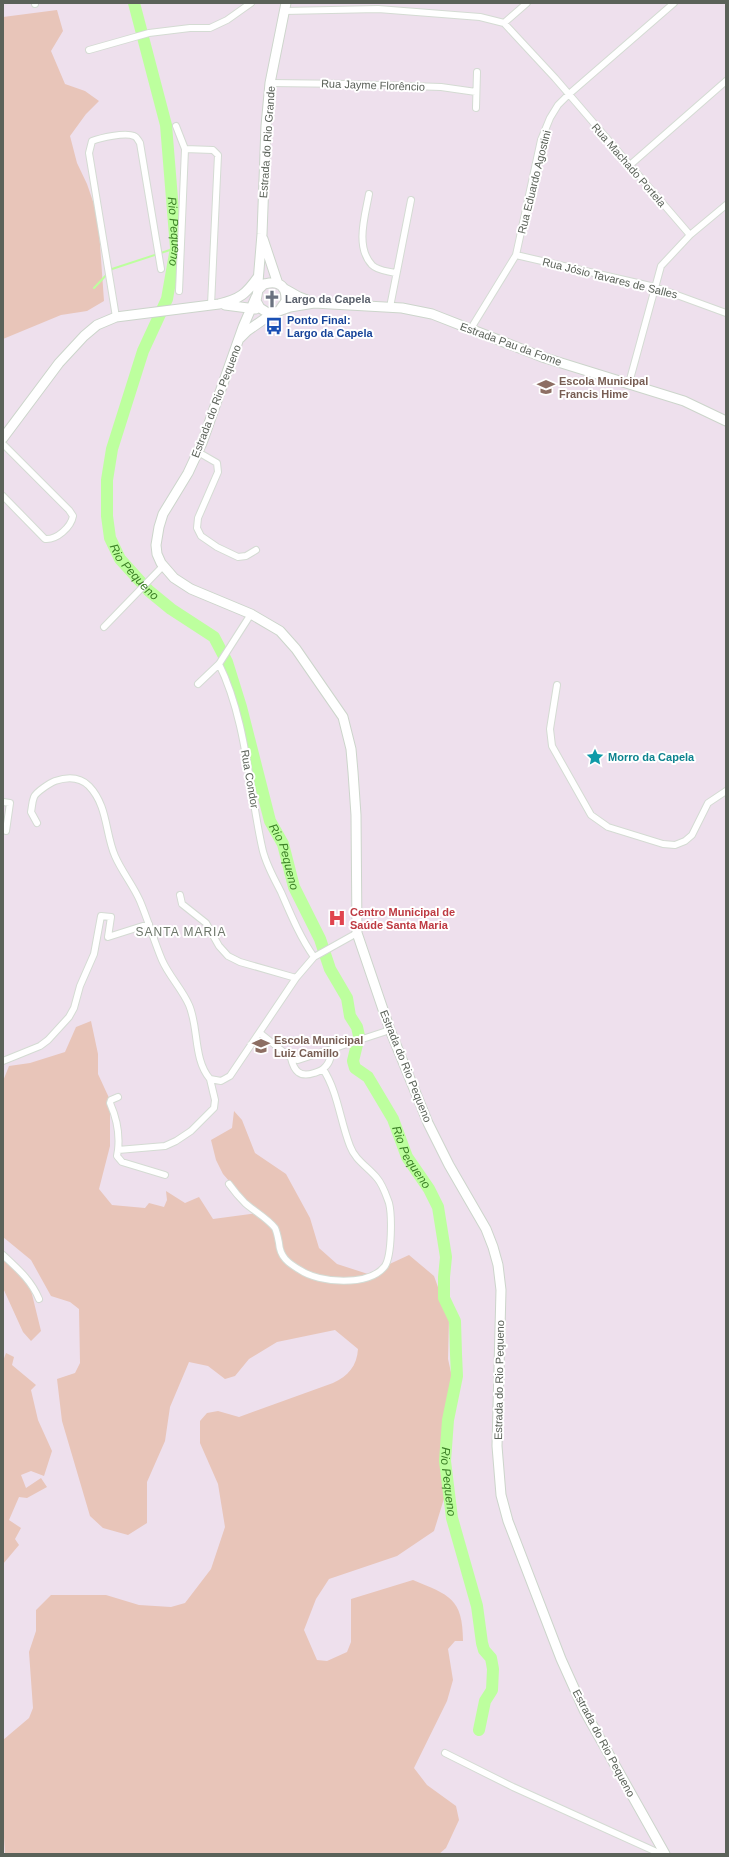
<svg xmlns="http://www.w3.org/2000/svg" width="729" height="1857" font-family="Helvetica,sans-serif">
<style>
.green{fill:#e8c5b9}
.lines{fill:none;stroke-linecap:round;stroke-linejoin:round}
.stream{stroke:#bdff9e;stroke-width:2}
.river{stroke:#bdff9e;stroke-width:12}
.street-casing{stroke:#d4dbd3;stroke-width:8}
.secondary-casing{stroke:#ccd5cb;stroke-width:11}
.street{stroke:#fff;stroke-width:6}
.secondary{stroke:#fff;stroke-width:9}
.labels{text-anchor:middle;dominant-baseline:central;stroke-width:4;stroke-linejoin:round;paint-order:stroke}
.street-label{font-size:11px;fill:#5b6259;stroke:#fff}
.worship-label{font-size:11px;font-weight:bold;fill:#5b616d;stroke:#fff;text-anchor:start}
.transit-label{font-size:11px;font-weight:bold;fill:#164399;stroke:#fff;text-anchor:start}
.education-label{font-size:11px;font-weight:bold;fill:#785e54;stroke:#fff;text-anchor:start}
.culture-label{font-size:11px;font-weight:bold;fill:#0d838f;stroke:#fff;text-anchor:start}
.health-label{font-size:11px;font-weight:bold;fill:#be3a42;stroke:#fff;text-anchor:start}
.water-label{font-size:12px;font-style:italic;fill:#3d8227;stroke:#fff}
.neighbourhood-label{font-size:12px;letter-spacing:1px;fill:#6c7569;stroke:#fff}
</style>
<rect width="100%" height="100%" fill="#eee0ed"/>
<path class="green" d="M57 10 63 31 51 51 65 84 85 91 99 101 86 114 70 136 77 163 87 184 98 216 104 301 87 311 61 315 3 339V17Z
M91 1021 98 1054V1074L110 1100V1146L99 1189 112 1205 145 1208 149 1203 164 1207 167 1200 166 1191 185 1203 199 1197 213 1219 257 1213 223 1174 216 1160 211 1140 232 1128 234 1111 242 1120 255 1153 286 1174 310 1218 319 1248 337 1264 368 1274 409 1255 434 1276 449 1318 448 1359 456 1395 446 1446 447 1489 434 1531 397 1556 329 1579 316 1599 304 1630 317 1660 327 1661 347 1652 351 1642V1599L413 1580C449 1595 463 1598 463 1641H455L448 1649 453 1680 447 1701 414 1768 427 1785 456 1806 459 1820 446 1848 439 1854H5L3 1821V1740L29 1718 33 1708 29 1652 36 1631V1610L51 1595H106L139 1605 171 1607 185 1603 211 1569 225 1527 218 1484 200 1443V1421L207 1413 218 1411 239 1417 333 1383C348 1376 357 1366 358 1349L335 1330 277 1342 249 1359 235 1376 225 1379 208 1366 189 1362 170 1407 165 1441 147 1482V1523L128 1535 103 1528 90 1516 62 1421 57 1379 75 1373 80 1363 79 1309 70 1302 51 1296 31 1260 3 1237V1081L9 1066 30 1063 65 1052 76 1027Z
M3 1258 29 1282 41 1331 31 1341 23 1332 3 1288Z
M6 1353 14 1357 12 1365 36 1385 31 1390 38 1420 52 1451 44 1476 31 1471 21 1475 26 1488 41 1478 47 1487 27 1498 19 1497 9 1520 21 1528 15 1539 19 1545 3 1564V1361Z"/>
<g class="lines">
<path class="stream" d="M94 288 112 269 176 248"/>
<path class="river" id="s1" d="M134 3 166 125 176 248 167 299 143 351 112 449 107 480V516L110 538 120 559 149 591 171 609 214 637 227 662 241 707 270 821 283 844 294 887 320 939 330 969 347 998 350 1016 357 1027 359 1036 353 1061 355 1068 368 1077 393 1119 407 1157 429 1189 438 1207 446 1257 444 1277V1298L455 1321 456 1354 457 1376 448 1420 445 1461 452 1518 477 1606 482 1643 484 1650 491 1658 493 1669 492 1690 485 1701 479 1730"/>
<g class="street-casing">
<path id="street" d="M35 3V4
M284 11 378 9 480 17 504 23 527 3
M504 23 555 78 690 235
M89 50 149 33 190 28H210L227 20 251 3
M270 83 350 84 441 87 476 92
M476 108 477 72
M176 126 185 149
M630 165 726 81
M369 194C365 216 355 247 372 265 378 271 388 271 395 273
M516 255 655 287 726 313
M179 291 185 149 213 150 218 155 211 305
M390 307 411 200
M116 317 89 153 92 141C100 138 125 132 134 136 137 137 138 140 140 143L161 269
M470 330 516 255 541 140 550 118 558 105 568 95 674 3
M629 383 661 266 690 235 726 205
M3 444 69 510 73 516C71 527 57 540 45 539L3 496
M198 452 217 463 218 472 198 518 197 528 201 536 217 547 238 557 246 556 256 550
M104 627 163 566
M219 664C246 719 249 788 262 847 265 863 274 878 281 892 291 915 300 937 314 957
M198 684 219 664 251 614
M557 685 550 729 552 746 591 815 608 827 663 844 675 845 685 841 692 835 708 803 726 791
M3 802 10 803 6 831 3 830
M37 823 31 812C32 807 32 802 34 797 36 792 50 783 55 781 67 777 80 777 89 786 108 806 105 833 115 856 122 872 133 885 140 901 148 920 154 941 162 960 169 976 182 989 189 1005 199 1028 193 1059 210 1079
M180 895 182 904 206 923 219 946 228 956 240 962 296 978
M260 1033 291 1058 298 1060 390 1030
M291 1058C294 1071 300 1078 314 1073 317 1072 322 1071 325 1067 330 1063 331 1056 332 1049
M3 1061 40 1046 48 1040 69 1017 74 1008 80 986 94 954 101 916 111 917 108 937 149 924
M210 1079 221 1081 230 1076 296 978 314 957 357 933
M118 1097 111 1100 110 1103C117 1119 120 1133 118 1150
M165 1175 122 1162 117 1156 118 1150 165 1146 176 1141 191 1131 214 1108 215 1100 210 1079
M229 1184C234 1191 239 1197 245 1203 254 1211 267 1218 275 1228 277 1232 278 1238 279 1243 280 1257 288 1263 300 1270 319 1283 369 1287 385 1266 392 1255 392 1215 389 1203 386 1195 383 1185 377 1178 368 1167 355 1160 350 1146 340 1121 338 1092 323 1069
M3 1255C18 1269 31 1280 39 1299
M445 1753 513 1787 661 1854"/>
</g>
<g class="secondary-casing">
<path id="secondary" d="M263 239 278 284
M258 282 262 234 266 126 270 83 286 3
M264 284 258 290 256 301 260 308 268 313H273L290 307 314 303 402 308 432 314 542 357 684 401 726 421
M259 286C273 280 287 281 286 301L279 311
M283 288 299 297 312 302
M256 297 243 327 202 443 188 473 163 514 159 527 156 545 157 554 161 563 174 578 191 589 251 614 280 631 296 649 343 717 351 749 353 772 356 815 357 933 390 1030 428 1123 449 1165 486 1229 493 1247 498 1265 501 1290 497 1446 501 1495 508 1521 561 1659 584 1710 665 1854
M225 305 256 309
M240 338 247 331 273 313
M3 438 59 363 84 336 97 325 116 317 219 304C240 299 246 294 258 277"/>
</g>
<use href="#street" class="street"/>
<use href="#secondary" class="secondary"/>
</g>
<defs>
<g id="church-bare" transform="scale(1.38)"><path d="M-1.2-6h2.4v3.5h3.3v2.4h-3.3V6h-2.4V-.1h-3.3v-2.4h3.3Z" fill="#6b7280" stroke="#fff" stroke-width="2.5" paint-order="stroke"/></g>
<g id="bus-bare" transform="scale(1.38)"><path d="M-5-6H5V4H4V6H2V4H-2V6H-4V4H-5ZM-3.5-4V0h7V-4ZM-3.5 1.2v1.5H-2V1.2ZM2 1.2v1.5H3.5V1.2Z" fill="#1a4fb4" stroke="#fff" stroke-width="2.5" paint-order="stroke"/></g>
<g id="school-bare" transform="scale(1.38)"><path d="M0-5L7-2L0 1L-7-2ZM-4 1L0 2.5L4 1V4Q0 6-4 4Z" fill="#8d6e63" stroke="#fff" stroke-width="2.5" paint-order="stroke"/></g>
<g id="sight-bare" transform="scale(1.38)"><path d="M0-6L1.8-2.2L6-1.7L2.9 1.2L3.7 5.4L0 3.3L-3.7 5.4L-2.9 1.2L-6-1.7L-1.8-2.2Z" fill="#0f9aa8" stroke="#fff" stroke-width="2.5" paint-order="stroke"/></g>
<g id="hospital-bare" transform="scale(1.38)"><path d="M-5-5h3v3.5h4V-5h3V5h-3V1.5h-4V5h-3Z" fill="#e0444e" stroke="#fff" stroke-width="2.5" paint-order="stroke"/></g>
</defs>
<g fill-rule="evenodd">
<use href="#church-bare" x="272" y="299"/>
<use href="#bus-bare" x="274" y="326"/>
<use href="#school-bare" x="546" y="387"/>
<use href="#sight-bare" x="595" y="757"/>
<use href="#hospital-bare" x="337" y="918"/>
<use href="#school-bare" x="261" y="1046"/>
</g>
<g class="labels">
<g class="street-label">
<text transform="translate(373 85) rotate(2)">Rua Jayme Florêncio</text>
<text transform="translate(267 142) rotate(-86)">Estrada do Rio Grande</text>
<text transform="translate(629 165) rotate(49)">Rua Machado Portela</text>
<text transform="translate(534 182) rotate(-76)">Rua Eduardo Agostini</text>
<text transform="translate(610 278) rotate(14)">Rua Jósio Tavares de Salles</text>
<text transform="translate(511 344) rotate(20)">Estrada Pau da Fome</text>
<text transform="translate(216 401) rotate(-69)">Estrada do Rio Pequeno</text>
<text transform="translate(250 779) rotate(80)">Rua Condor</text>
<text transform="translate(406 1066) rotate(68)">Estrada do Rio Pequeno</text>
<text transform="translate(499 1380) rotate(-89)">Estrada do Rio Pequeno</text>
<text transform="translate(604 1743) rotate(62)">Estrada do Rio Pequeno</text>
</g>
<g class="worship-label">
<text x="285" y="299">Largo da Capela</text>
</g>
<g class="transit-label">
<text x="287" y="320">Ponto Final:<tspan x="287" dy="13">Largo da Capela</tspan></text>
</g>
<g class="education-label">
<text x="559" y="381">Escola Municipal<tspan x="559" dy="13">Francis Hime</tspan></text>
<text x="274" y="1040">Escola Municipal<tspan x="274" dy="13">Luiz Camillo</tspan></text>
</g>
<g class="culture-label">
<text x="608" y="757">Morro da Capela</text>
</g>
<g class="health-label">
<text x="350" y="912">Centro Municipal de<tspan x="350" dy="13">Saúde Santa Maria</tspan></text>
</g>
<g class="water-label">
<text stroke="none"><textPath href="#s1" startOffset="233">Rio Pequeno</textPath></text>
<text stroke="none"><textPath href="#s1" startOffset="593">Rio Pequeno</textPath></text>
<text stroke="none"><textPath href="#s1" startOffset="929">Rio Pequeno</textPath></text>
<text stroke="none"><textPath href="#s1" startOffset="1265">Rio Pequeno</textPath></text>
<text stroke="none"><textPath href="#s1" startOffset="1601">Rio Pequeno</textPath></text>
</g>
<g class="neighbourhood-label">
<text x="181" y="932">SANTA MARIA</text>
</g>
</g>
<rect width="729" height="1857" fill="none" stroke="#5b6259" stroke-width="8"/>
</svg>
